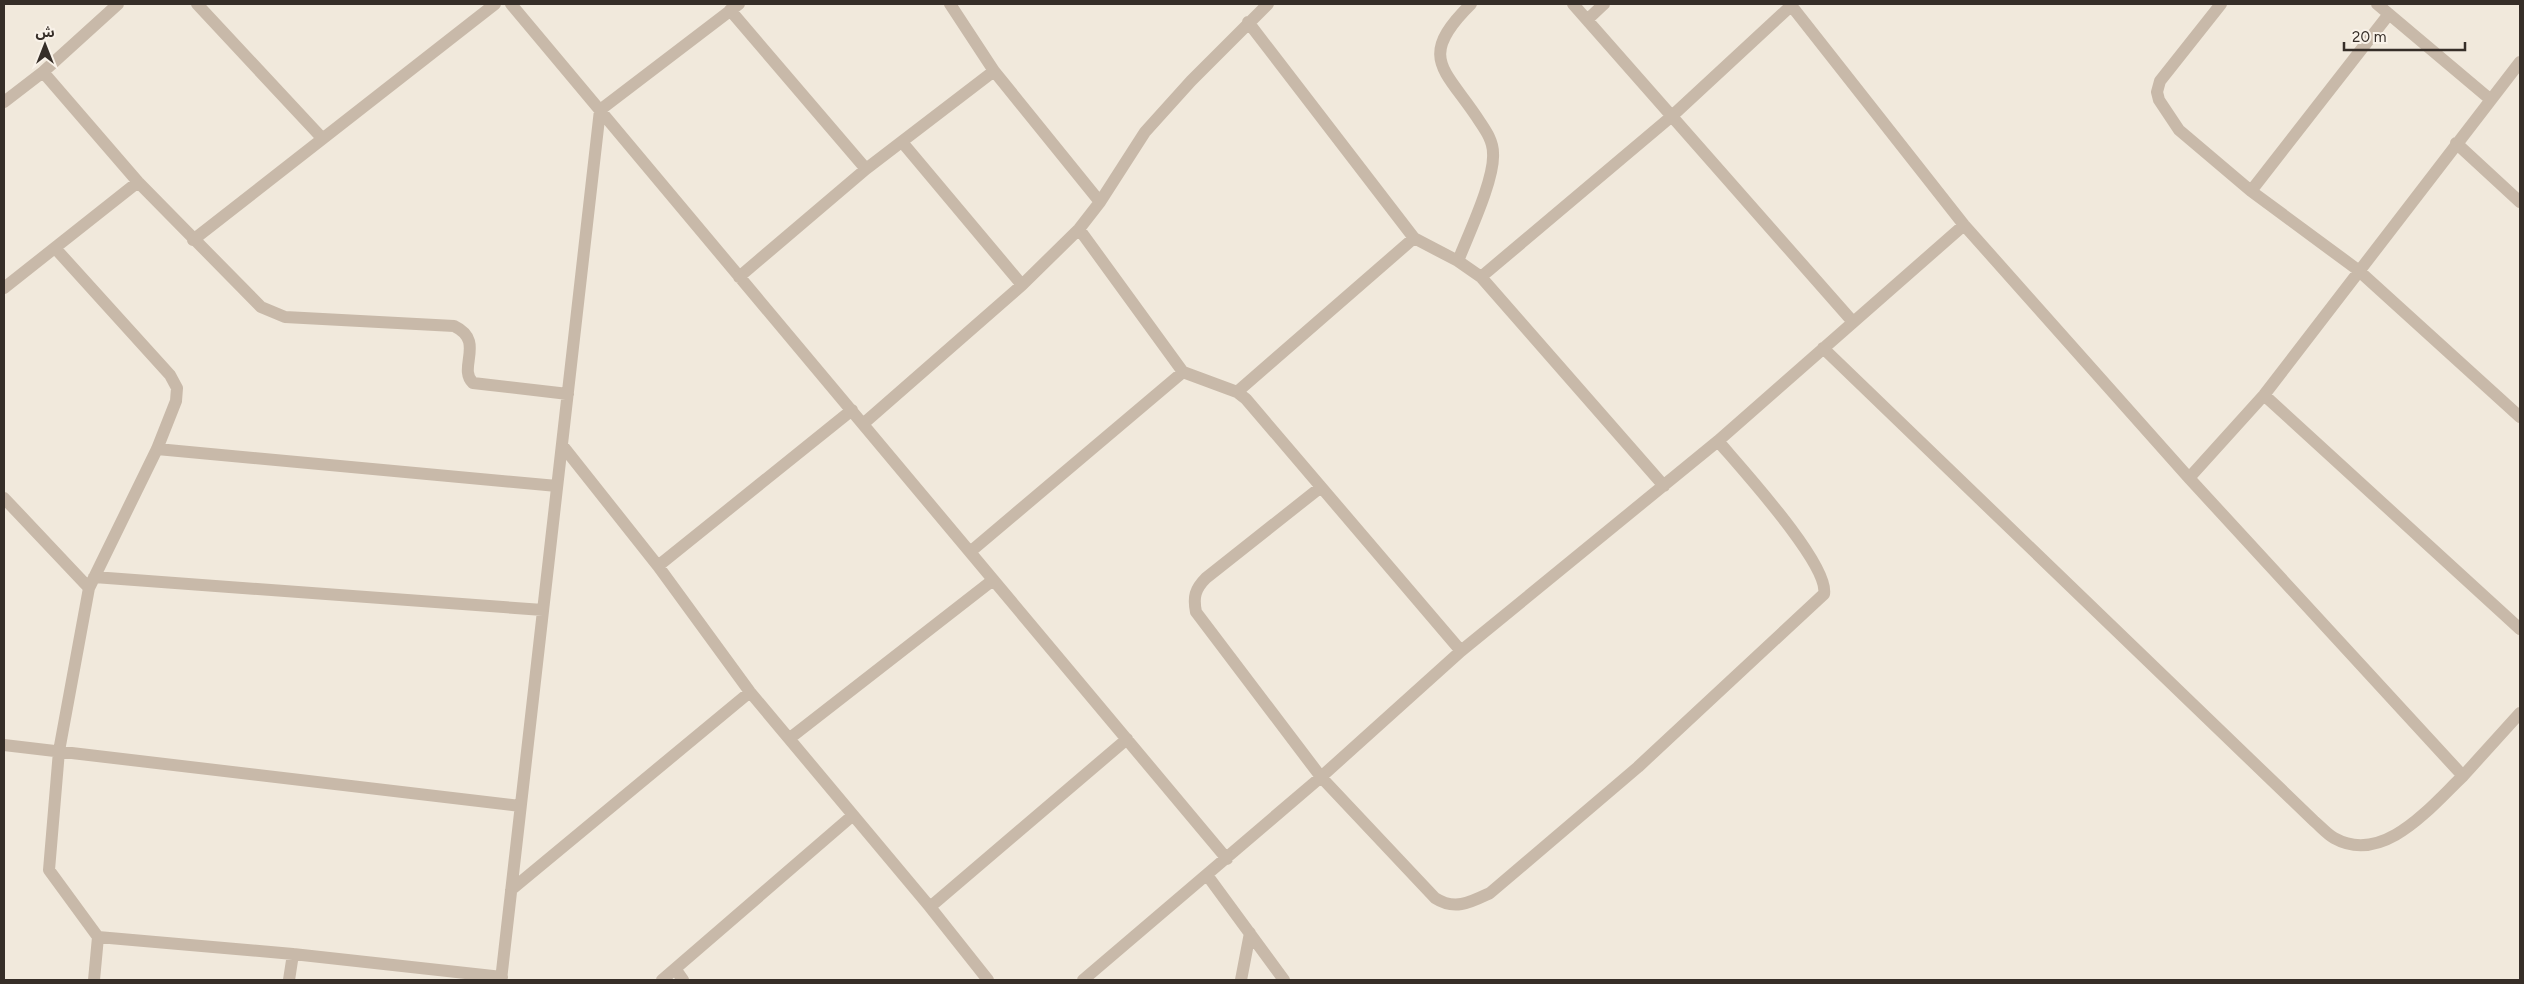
<svg xmlns="http://www.w3.org/2000/svg" width="2524" height="984" font-family="Figtree,'Noto Sans Arabic',sans-serif">
<style>
.lines{fill:none;stroke-linecap:round;stroke-linejoin:round}
.street{stroke:#c8b9a9;stroke-width:12}
</style>
<rect width="100%" height="100%" fill="#f1e9dc"/>
<g class="lines">
<path class="street" d="M197 4 322 138
M511 4 1227 859
M950 4 994 71 1100 202
M1573 4 1853 322
M1790 4 1964 225 2189 478 2463 776 2520 713
M2221 4 2160 81 2157 92 2159 100 2179 130 2251 191 2358 270 2520 417
M2377 4 2491 100
M730 10 866 169
M1587 20 1604 4
M1248 22 1414 238 1458 261 1481 277 1664 486
M43 72 138 182 261 307 285 317 454 326C486 341 457 368 473 383L568 394
M4 102 43 72 118 4
M902 142 1022 285
M2456 143 2520 202
M2251 191 2389 14
M1079 229 1183 372 1237 392 1246 399 1461 651
M193 240 495 4
M55 248 170 375 177 388 176 401 157 449 89 588 59 751 49 870 98 937 94 980
M1458 261C1468 235 1495 179 1493 153 1493 141 1486 131 1480 122 1446 69 1415 59 1471 4
M739 277 866 169 994 71
M1481 277 1672 116 1793 4
M4 288 138 182
M1823 348 2314 821C2320 826 2327 834 2334 838 2384 866 2431 806 2463 776
M1237 392 1414 238
M2264 395 2520 629
M863 424 1022 285 1079 229 1100 202 1145 132 1191 81 1268 4
M562 445 658 566 750 692 930 907 988 980
M157 449 557 486
M2189 478 2264 395 2520 62
M1321 487 1206 578C1195 589 1193 597 1196 612L1321 777 1435 898C1455 911 1471 902 1490 893L1638 767 1824 594C1830 565 1740 467 1718 441
M4 498 89 588
M970 552 1183 372
M658 566 852 410
M94 577 543 610
M790 738 993 580
M4 745 520 806
M1207 875 1284 980
M511 890 750 692
M930 907 1127 739
M98 937 293 954 502 977
M676 970 683 980
M289 980 293 954
M501 980 600 110 739 4
M662 980 852 816
M1083 980 1321 777 1461 651 1718 441 1964 225
M1241 980 1250 933"/>
</g>
<rect width="2524" height="984" fill="none" stroke="#362e28" stroke-width="10"/>
<g transform="translate(45 45)" stroke="#f9f2e9" stroke-width="4" paint-order="stroke">
<path d="M0-4L9 19L0 12L-9 19Z" fill="#362e28"/>
<text y="-8" font-size="14" font-weight="bold" text-anchor="middle" fill="#362e28">ش</text>
</g>
<path d="M2344 42v8h121v-8" fill="none" stroke="#362e28" stroke-width="2.5"/>
<text x="2352" y="42" font-size="15" fill="#362e28" stroke="#f9f2e9" stroke-width="4" paint-order="stroke">20 m</text>
</svg>
